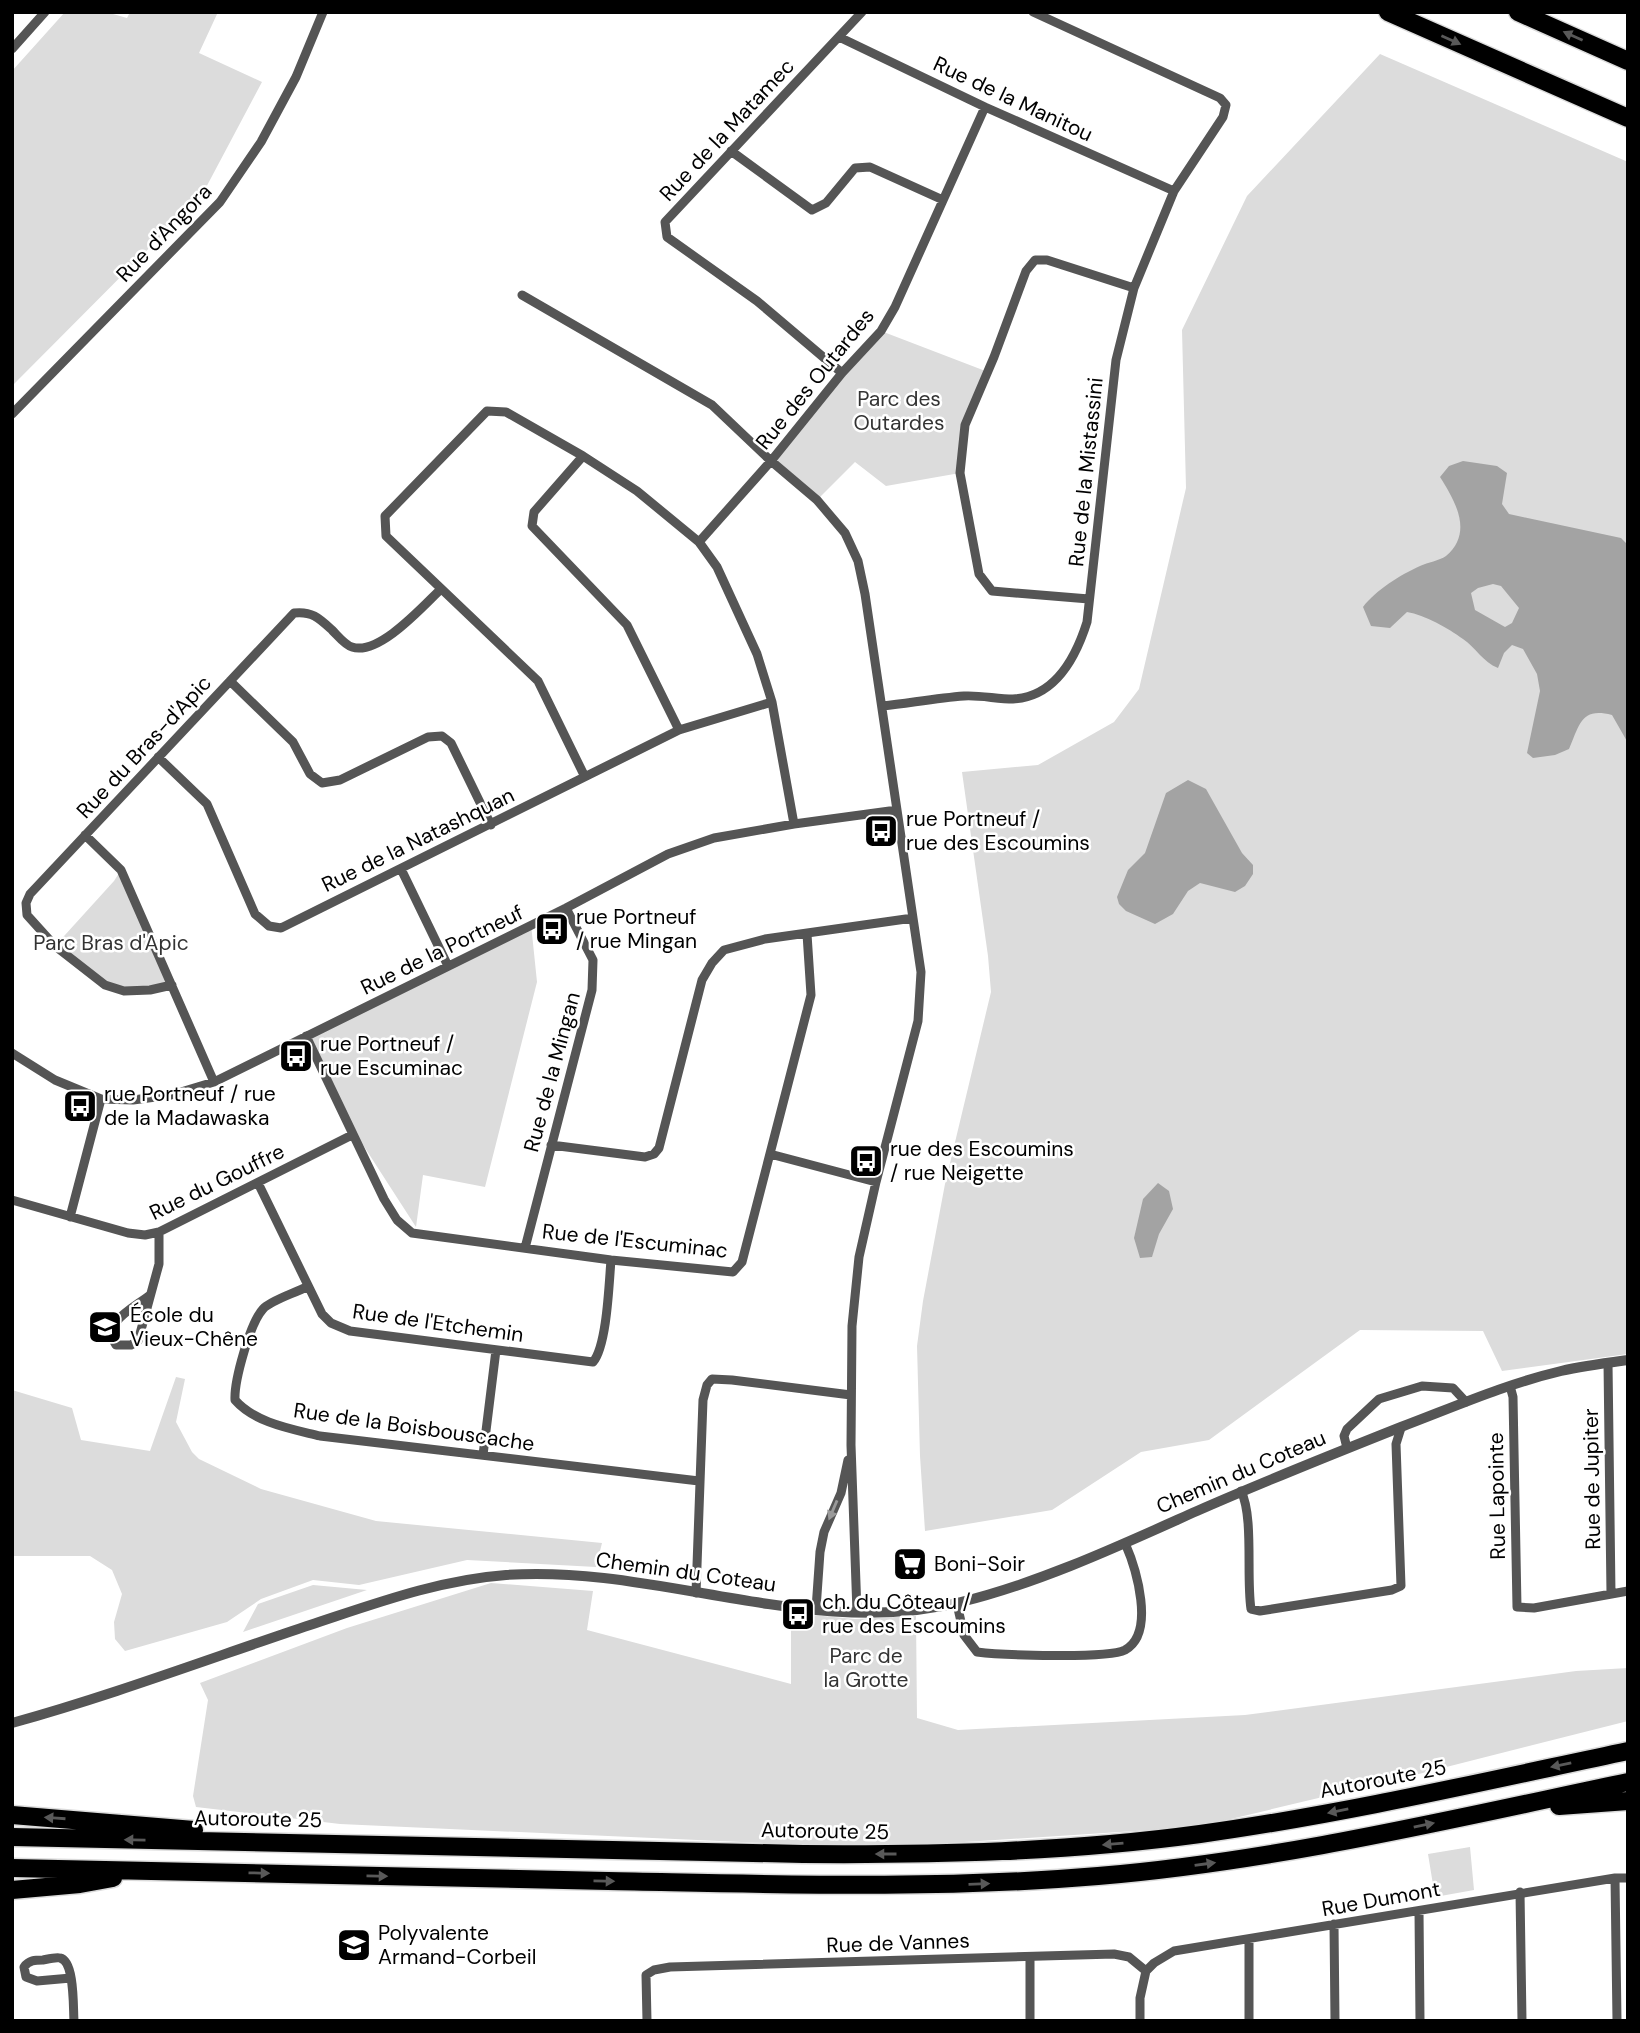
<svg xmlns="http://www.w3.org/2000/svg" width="1640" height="2033" font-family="'DM Sans',sans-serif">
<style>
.green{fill:#dcdcdc}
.water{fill:#a3a3a3;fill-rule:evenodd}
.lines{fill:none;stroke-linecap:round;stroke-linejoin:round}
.motorway-casing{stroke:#dbdbdb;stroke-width:21}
.minor{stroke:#555;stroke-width:9}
.tertiary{stroke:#555;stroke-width:10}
.motorway{stroke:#000;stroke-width:18}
.oneway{fill:#595959}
.oneway2{fill:#999}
.labels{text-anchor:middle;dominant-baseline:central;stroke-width:5;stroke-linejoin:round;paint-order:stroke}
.street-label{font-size:21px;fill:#000;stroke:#fff}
.park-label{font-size:21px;fill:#333;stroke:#fff}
.poi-label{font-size:21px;fill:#000;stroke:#fff;text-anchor:start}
</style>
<rect width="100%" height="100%" fill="#fff"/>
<path class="green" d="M65 12H106L127 18 130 12H218L199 53 262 82 202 195 12 386V71Z
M1380 54 1628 162V1354L1502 1371 1483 1331 1360 1330 1209 1440 1141 1452 1052 1510 925 1531 920 1456 917 1346 923 1301 945 1184 991 992 988 956 962 772 1038 765 1114 722 1139 689 1186 488 1182 330 1247 196Z
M881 331 988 372 965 425 960 473 886 486 855 462 817 500 771 461Z
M121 870 172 985 150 990 105 985 55 946 114 881Z
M531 924 537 982 485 1187 423 1175 416 1227 356 1134 311 1037Z
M176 1377 185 1379 176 1422 192 1452 199 1459 261 1489 376 1521 602 1543 596 1567 467 1560 359 1585 313 1580 261 1599 227 1622 125 1651 115 1639 114 1622 122 1594 112 1570 90 1556H12V1390L72 1408 81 1440 150 1451Z
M491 1583 593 1591 587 1630 791 1684V1613L855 1619 916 1616 917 1718 958 1730 1245 1715 1576 1671 1628 1668V1721L1407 1777 1197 1827 873 1848 340 1824 196 1807 193 1796 208 1700 200 1683 347 1628Z
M313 1585 367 1590 243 1632 258 1604Z
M1470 1847 1474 1890 1435 1897 1428 1854Z"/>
<path class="water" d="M1463 461 1497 466 1507 473 1502 504 1509 514 1621 538 1628 545V743L1612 715C1581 707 1580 724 1569 749L1555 755 1533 758 1527 753 1540 691 1537 674 1523 649 1512 645 1504 653 1498 668C1483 662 1476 648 1463 639 1448 628 1425 615 1407 612L1390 628 1371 626 1363 607C1376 590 1400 575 1420 566 1428 562 1439 561 1446 556 1474 532 1455 501 1440 477L1449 466ZM1493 584 1501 586 1519 608 1512 623 1505 627 1475 610 1471 593 1478 588Z
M1188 780 1206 789 1242 853 1253 865V874L1245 886 1235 892 1200 883 1188 891 1173 914 1155 924 1126 911 1119 904 1117 897 1128 870 1145 853 1166 793Z
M1158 1183 1169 1191 1173 1209 1159 1234 1152 1257 1140 1258 1134 1238 1143 1199Z"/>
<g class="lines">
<g class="motorway-casing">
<path id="motorway" d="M1388 12 1628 118
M1518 12 1628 61
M1559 1806 1628 1801
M12 1815 194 1830
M12 1837 803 1854C936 1855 1068 1852 1200 1834 1344 1814 1486 1781 1628 1751
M12 1868C211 1873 409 1876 608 1881 771 1884 935 1890 1098 1876 1277 1861 1452 1819 1628 1782
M12 1890 80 1884 113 1878"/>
</g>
<path class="minor" d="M839 37 985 107 1174 191
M12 49 45 12
M731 151 812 210 826 203 855 168 870 167 943 200
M522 295 712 405 771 461 817 500 845 533 858 561 865 594 921 972 918 1021 876 1182 859 1257 852 1326 851 1445 857 1612
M842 373 757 301 667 237 665 222 862 12
M12 414 220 202 261 142 296 77 323 12
M583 456 534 512 532 526 627 625 679 730
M699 542 771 461 842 373 881 331 895 307 985 107
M1089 599 992 591 979 574 960 473 965 425 994 357 1026 271 1035 260H1047L1134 288
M230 681 293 742 310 774 322 783 340 780 428 737 442 736 451 743 491 825
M883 706C910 703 937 698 964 696 980 695 997 699 1013 699 1055 697 1076 657 1087 622L1116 360 1134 288 1174 191 1223 117 1226 105 1220 98 1033 12
M158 757 207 804 255 914 269 926 281 928 679 730 772 702
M584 775 538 681 386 536 385 516 487 411 506 412 583 456 637 491 699 542 717 567 757 654 772 702 794 824
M85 835 121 870 214 1082
M401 869 448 966
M172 985 150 990 124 991 105 985 55 946 27 915 26 903 30 894 294 613C312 611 319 618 332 630 338 636 345 645 352 647 379 656 423 606 441 589
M306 1036 384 1199 397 1220 412 1233 611 1260 733 1272 742 1262 811 995 807 934
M12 1053 55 1080 101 1099 133 1100 171 1095 214 1082 566 908 668 854 714 838 794 824 897 810
M551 1145 645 1157 654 1154 659 1148 702 980 712 963 724 950 765 939 913 918
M770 1154 876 1182
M258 1183 322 1314 331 1323 350 1331 593 1362C607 1346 609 1283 611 1260
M12 1200 128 1233 145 1235 159 1232 352 1135
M70 1217 101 1099
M525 1248 592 990 593 960 566 908
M308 1286C296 1293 271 1300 263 1309 250 1323 234 1381 235 1400 255 1423 292 1429 320 1436L699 1481
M150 1295C134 1308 101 1322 116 1345H131L138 1341 159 1264V1232
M1608 1363 1611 1594
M1510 1386 1513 1397 1517 1607 1534 1608 1628 1591
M1347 1448 1344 1436 1347 1429 1379 1399 1422 1386 1453 1388 1466 1402
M483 1455 496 1350
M1241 1491C1254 1517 1246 1577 1251 1609L1260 1611 1392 1590 1401 1586 1396 1444 1401 1428
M696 1593 703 1400 707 1385 712 1379 732 1380 851 1395
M957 1604 964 1635 977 1652C1001 1655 1107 1659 1125 1650 1156 1633 1136 1568 1125 1543
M816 1609 820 1552 824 1532 841 1493 848 1460
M1615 1878 1617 2021
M1520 1892 1522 2021
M1419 1911 1420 2021
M1334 1924 1335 2021
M1249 1941V2021
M1030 1957V2021
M1146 1971 1154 1963 1174 1951 1615 1878H1628
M71 1978 37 1981 26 1977 24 1967C29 1960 35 1960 43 1960 48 1959 56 1957 60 1958 75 1961 73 2008 74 2021
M647 2021 646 1975 654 1970 670 1967 1114 1954 1129 1957 1146 1971
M1140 2021V1998L1146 1971"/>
<path class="tertiary" d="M12 1723C113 1695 211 1658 310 1625 374 1604 438 1580 506 1575 655 1564 814 1640 961 1602 1042 1582 1121 1545 1197 1511 1265 1481 1333 1454 1401 1427 1454 1407 1506 1384 1561 1371 1583 1366 1606 1363 1628 1360"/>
<use href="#motorway" class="motorway"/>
</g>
<defs><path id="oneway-solid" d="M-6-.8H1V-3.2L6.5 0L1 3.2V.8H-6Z" transform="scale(1.75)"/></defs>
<g class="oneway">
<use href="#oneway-solid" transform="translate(1573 36) rotate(-156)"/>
<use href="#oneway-solid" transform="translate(1451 40) rotate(24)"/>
<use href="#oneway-solid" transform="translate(1561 1765) rotate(168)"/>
<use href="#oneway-solid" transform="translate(1338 1811) rotate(169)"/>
<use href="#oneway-solid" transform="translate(55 1818) rotate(-176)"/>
<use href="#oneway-solid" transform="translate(1424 1825) rotate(-12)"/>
<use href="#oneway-solid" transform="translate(135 1840) rotate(-179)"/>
<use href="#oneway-solid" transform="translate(1113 1844) rotate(175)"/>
<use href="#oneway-solid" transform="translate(886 1854) rotate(-180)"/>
<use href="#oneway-solid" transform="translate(1205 1864) rotate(-8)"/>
<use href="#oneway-solid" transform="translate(259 1873) rotate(1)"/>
<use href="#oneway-solid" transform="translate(377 1876) rotate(1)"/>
<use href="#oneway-solid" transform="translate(604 1881) rotate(1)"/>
<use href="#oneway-solid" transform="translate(979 1884) rotate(-2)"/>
</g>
<use class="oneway2" href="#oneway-solid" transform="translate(833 1510) rotate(113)"/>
<defs>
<g id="bus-square" transform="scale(1.75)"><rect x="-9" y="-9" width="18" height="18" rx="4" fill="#000" stroke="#fff"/><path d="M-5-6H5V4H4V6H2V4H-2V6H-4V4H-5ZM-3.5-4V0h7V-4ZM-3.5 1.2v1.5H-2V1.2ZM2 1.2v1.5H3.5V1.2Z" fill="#fff"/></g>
<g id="school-square" transform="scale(1.75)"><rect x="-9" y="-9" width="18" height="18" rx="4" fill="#000" stroke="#fff"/><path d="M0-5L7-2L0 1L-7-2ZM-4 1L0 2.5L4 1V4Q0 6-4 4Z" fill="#fff"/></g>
<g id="supermarket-square" transform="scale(1.75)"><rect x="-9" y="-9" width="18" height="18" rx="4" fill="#000" stroke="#fff"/><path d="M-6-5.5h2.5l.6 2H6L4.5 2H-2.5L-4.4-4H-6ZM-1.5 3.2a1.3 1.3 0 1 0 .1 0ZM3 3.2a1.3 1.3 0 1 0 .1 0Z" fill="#fff"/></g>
</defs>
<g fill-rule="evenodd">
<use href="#bus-square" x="881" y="831"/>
<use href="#bus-square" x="552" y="929"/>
<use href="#bus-square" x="296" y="1056"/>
<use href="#bus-square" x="80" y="1106"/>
<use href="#bus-square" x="866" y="1161"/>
<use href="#school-square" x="105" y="1327"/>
<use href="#supermarket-square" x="910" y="1564"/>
<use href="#bus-square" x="798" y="1614"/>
<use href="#school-square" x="354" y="1945"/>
</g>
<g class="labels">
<g class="street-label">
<text transform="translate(1013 99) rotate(25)">Rue de la Manitou</text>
<text transform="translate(727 130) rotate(-47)">Rue de la Matamec</text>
<text transform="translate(164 233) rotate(-46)">Rue d'Angora</text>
<text transform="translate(815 379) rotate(-51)">Rue des Outardes</text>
<text transform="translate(1086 472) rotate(-84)">Rue de la Mistassini</text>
<text transform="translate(144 747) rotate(-47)">Rue du Bras-d'Apic</text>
<text transform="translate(418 840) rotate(-26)">Rue de la Natashquan</text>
<text transform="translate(442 950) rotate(-26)">Rue de la Portneuf</text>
<text transform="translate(552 1072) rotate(-75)">Rue de la Mingan</text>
<text transform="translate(217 1182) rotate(-26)">Rue du Gouffre</text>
<text transform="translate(635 1241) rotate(6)">Rue de l'Escuminac</text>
<text transform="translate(438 1323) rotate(8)">Rue de l'Etchemin</text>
<text transform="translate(414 1427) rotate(8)">Rue de la Boisbouscache</text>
<text transform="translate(1241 1472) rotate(-23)">Chemin du Coteau</text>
<text transform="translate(1592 1479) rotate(-91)">Rue de Jupiter</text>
<text transform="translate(1497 1496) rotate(-91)">Rue Lapointe</text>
<text transform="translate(686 1572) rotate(8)">Chemin du Coteau</text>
<text transform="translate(1383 1779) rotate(-11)">Autoroute 25</text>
<text transform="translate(258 1819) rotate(1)">Autoroute 25</text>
<text transform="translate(825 1831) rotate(1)">Autoroute 25</text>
<text transform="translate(1381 1899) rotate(-10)">Rue Dumont</text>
<text transform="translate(898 1943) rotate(-2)">Rue de Vannes</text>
</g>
<g class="park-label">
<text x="899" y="399">Parc des<tspan x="899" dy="24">Outardes</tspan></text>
<text x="111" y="943">Parc Bras d'Apic</text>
<text x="866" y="1656">Parc de<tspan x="866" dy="24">la Grotte</tspan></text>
</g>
<g class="poi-label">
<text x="906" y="819">rue Portneuf /<tspan x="906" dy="24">rue des Escoumins</tspan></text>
<text x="576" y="917">rue Portneuf<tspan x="576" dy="24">/ rue Mingan</tspan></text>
<text x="320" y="1044">rue Portneuf /<tspan x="320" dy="24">rue Escuminac</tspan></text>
<text x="104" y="1094">rue Portneuf / rue<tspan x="104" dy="24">de la Madawaska</tspan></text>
<text x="890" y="1149">rue des Escoumins<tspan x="890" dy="24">/ rue Neigette</tspan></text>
<text x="130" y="1315">École du<tspan x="130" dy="24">Vieux-Chêne</tspan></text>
<text x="934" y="1564">Boni-Soir</text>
<text x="822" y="1602">ch. du Côteau /<tspan x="822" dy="24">rue des Escoumins</tspan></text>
<text x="378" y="1933">Polyvalente<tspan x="378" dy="24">Armand-Corbeil</tspan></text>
</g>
</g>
<rect width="1640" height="2033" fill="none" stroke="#000000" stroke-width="28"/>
</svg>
